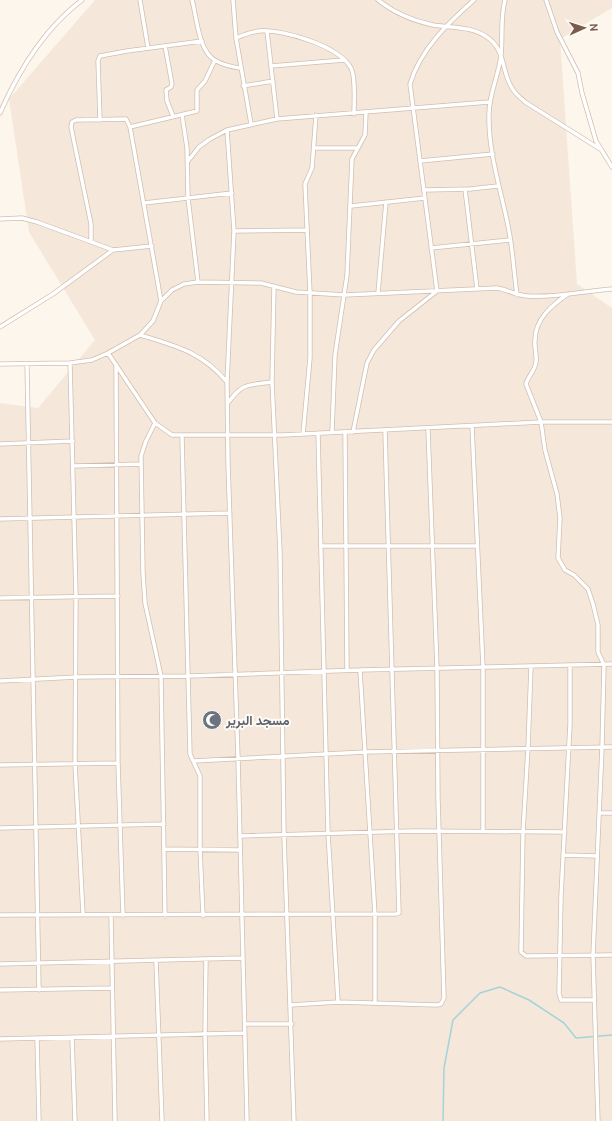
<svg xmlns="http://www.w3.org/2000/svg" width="612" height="1121" font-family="Cabin,Vazirmatn,sans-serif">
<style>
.residential{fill:#f5e8da}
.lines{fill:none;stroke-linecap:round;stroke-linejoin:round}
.stream{stroke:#a5d3da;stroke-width:1.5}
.street-casing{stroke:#d1beb0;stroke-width:5}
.street{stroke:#fff;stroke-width:3.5}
.labels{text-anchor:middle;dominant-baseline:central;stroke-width:4;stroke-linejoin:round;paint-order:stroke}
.worship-label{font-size:13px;font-weight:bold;fill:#5b616d;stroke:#fffaf3;text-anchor:start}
</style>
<rect width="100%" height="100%" fill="#fdf6ec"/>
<path class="residential" d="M95 0H612V8L560 39 577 284 612 308V1121H0V403L38 408 95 340 29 232 9 99Z"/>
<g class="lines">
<path class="stream" d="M443 1121 444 1068 453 1020 480 993 500 987 529 1000 564 1023 576 1038 612 1035"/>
<g class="street-casing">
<path id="street" d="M140 0 148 48
M192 0C197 18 198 51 216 61 224 65 232 67 240 68
M233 0 236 38 251 124
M378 0C393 12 414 21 433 25 451 28 471 26 487 37 506 50 501 71 512 88 515 94 520 97 525 102L600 149
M505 0C500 18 503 36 501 55 499 75 489 93 489 114 488 154 502 193 509 231 513 252 514 274 517 295
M546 0 557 32 578 73 582 93 596 141 612 167
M267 31 277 119
M236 38C243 35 251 32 259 31 283 29 339 46 351 68 356 78 354 102 354 114
M165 46 172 84 171 87 166 90 167 101 173 116
M271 66 344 60
M243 86 273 81
M0 113C18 72 45 28 82 0
M182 115 187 148 188 198 198 282
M100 120 98 61 100 56 127 51 202 41
M130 127 197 111V90L205 81 215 60
M227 130 234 231 227 382 228 463 238 758 247 1121
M315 148H358
M188 161 199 147 210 139 227 130 277 119 489 102
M420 161 493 154
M465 189 477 289
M424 190 470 189 498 186
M144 203 232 193
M351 206 425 198
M0 219 22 218 37 222 113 250 152 246
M234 231 306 230
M91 242V224L71 127 72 122 76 120 126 119 130 127 161 301
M431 248 510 240
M274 286 272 382 280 552 284 835 294 1121
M378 293 386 202
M568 294C552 305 535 319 535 340 534 347 537 354 536 362 535 371 528 376 526 384L541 422 545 450 557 494 560 518 558 558 565 570 574 575 588 589 593 604 598 625V652L604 665 602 747 593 955 598 1121
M0 327 53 294 113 250
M140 335C176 346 202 352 227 382
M108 353 155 423 172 435H283L541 422H612
M70 363 76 596 75 764 83 914
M0 364 70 363 92 360 108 353 140 335 153 321 161 301 172 290 184 284 198 282 261 283 296 292 345 295 497 288C508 290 516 295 527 296 555 298 584 291 612 289
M116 364 118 763 123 916
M27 365 39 990
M228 403C242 383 248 385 272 382
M155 423 146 441 141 456 143 573 145 603 161 676 165 916
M472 426 483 667V831
M332 432 335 355 347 275 352 159 365 135 366 113
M345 432 347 670
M353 432 367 363 374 350 399 321 437 291 410 84C420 50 448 23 474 0
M318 433 328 833 338 1002
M303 434 310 358V293L305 184 312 168 316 115
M182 437 190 754 200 776V849L203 916
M0 444 73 441
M73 466 141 464
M0 519 230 513
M322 546H477
M0 598 118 596
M570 665V724L561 896 559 993 561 1000H594
M531 667 528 748 523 832 521 952 526 956 612 955
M360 670 375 915V1003
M0 681 77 677 189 676 360 670 612 664
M193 761 365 752 612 747
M0 765 118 763
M599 813H612
M0 828 164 824
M240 836 414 831 565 832
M164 849 240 850
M563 855 597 856
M0 915 396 914 399 913 385 431
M111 915 115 1121
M206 960 205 1034 207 1121
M156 961 162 1121
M0 964 242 958
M0 990 112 988
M291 1005 338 1002 437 1005 441 1004 444 998 438 799 437 668 428 429
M245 1024H292
M37 1038 39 1121
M72 1038 75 1121
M0 1039 245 1033"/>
</g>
<use href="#street" class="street"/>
</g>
<defs>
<g id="mosque-disc" transform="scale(1)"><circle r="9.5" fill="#6b7280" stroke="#fffaf3"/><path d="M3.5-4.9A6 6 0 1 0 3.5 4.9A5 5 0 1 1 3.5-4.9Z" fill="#fff"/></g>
</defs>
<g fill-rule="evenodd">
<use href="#mosque-disc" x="212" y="720"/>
</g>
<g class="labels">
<g class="worship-label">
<text x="226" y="720">مسجد البرير</text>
</g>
</g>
<g transform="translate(584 28) rotate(87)" stroke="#fffaf3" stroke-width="3" paint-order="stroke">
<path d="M0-3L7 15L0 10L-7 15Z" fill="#7a5c4d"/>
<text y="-6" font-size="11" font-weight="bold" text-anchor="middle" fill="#7a5c4d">N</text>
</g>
</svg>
